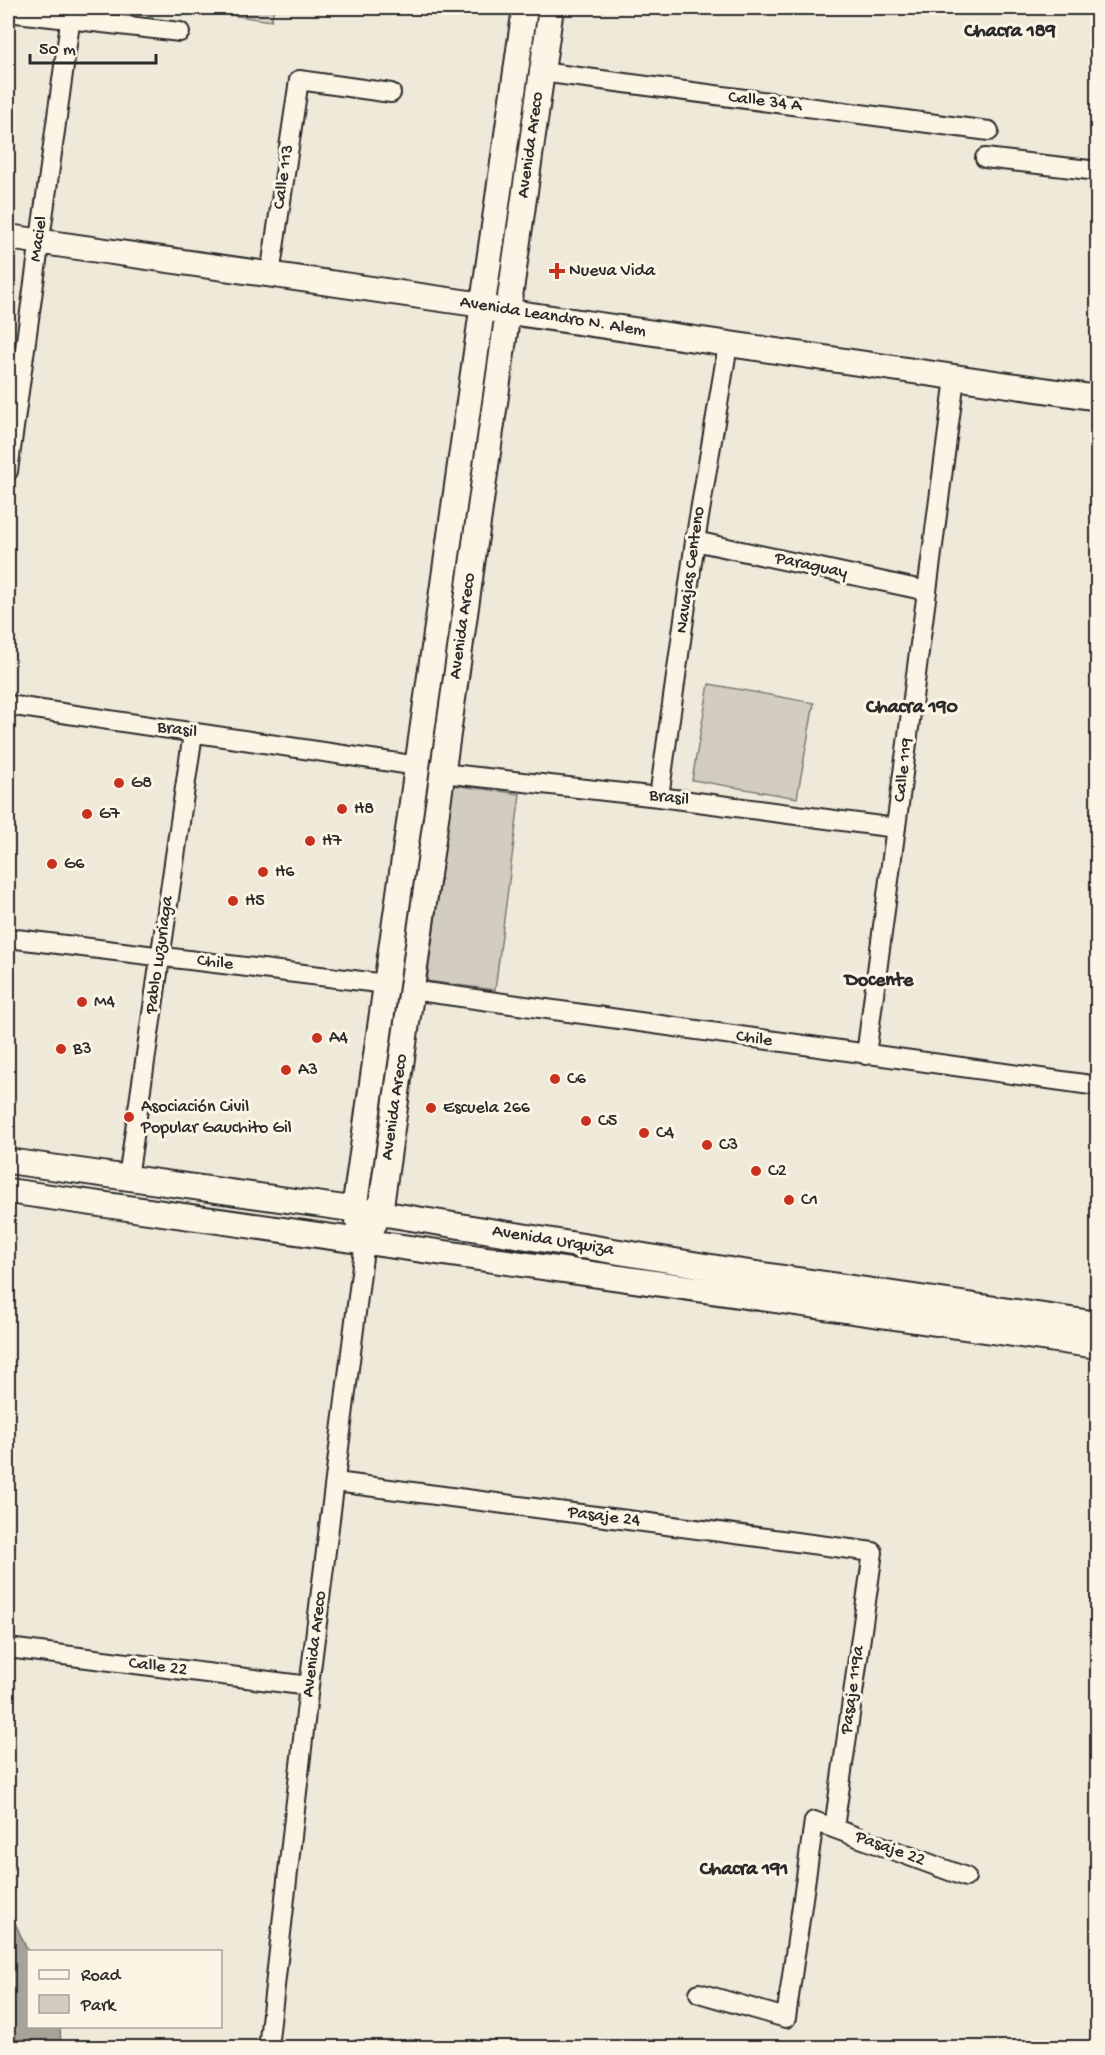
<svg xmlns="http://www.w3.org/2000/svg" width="1105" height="2055" font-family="'Gochi Hand',sans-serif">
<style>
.green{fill:#d2cdc0;stroke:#7e7c76;stroke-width:1.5}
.water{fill:#a6a399;stroke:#75736d;stroke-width:1.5}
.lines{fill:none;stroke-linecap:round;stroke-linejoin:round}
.minor-casing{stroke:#2b2b2b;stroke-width:22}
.major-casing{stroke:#2b2b2b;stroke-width:28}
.minor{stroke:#fcf5e5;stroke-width:18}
.major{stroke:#fcf5e5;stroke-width:24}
.poi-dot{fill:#c8321e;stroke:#fcf5e5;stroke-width:2}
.labels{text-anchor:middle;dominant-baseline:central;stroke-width:6;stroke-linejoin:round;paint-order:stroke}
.street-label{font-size:18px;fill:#2b2b2b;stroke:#fcf5e5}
.poi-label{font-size:18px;fill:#2b2b2b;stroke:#fcf5e5;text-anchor:start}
.neighbourhood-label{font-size:20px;font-weight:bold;fill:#2b2b2b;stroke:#fcf5e5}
</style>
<rect width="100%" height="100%" fill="#efe9da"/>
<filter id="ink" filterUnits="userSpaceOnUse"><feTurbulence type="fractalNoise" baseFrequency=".0167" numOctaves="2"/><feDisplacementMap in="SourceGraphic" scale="12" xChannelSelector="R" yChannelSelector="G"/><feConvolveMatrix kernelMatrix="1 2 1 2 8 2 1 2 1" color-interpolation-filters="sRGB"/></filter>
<g filter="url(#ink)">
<path class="green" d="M182 8H274L271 21Z
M709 684 814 703 797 798 692 780Z
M453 785 520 794 495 990 427 981Z"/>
<path class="water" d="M8 1907 28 1952V2026L60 2027 61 2047H8Z"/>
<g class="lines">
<g class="minor-casing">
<path id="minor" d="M8 12 180 32
M541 72 989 131
M985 158 1098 171
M270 275 299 80 391 93
M8 471 72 8
M695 541 927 591
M8 705 418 766
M442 773 659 797 896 828
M659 797 695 541 728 345
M8 938 386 984
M411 990 1098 1086
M866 1055 955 378
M128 1178 193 733
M336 1482 873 1552 834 1828
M8 1648 309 1686
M699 1993 786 2018 814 1821 966 1877
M268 2048 309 1686 365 1241"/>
</g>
<g class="major-casing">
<path id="major" d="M8 237 483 305 496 310 1098 398
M8 1161 380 1213 736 1271 1098 1324
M8 1191 1098 1346
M365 1241 380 1213 551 8
M365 1241 354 1210 525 8"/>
</g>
<use href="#minor" class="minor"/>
<use href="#major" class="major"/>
</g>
</g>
<g class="poi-dot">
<path d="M554 262h6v6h6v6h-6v6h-6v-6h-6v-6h6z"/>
<circle cx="119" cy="783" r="6"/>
<circle cx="342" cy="809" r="6"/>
<circle cx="87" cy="814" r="6"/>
<circle cx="310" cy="841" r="6"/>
<circle cx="52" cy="864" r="6"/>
<circle cx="263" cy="872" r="6"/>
<circle cx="233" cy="901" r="6"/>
<circle cx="82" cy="1002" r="6"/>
<circle cx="317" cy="1038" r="6"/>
<circle cx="61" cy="1049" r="6"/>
<circle cx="286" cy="1070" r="6"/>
<circle cx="555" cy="1079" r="6"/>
<circle cx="431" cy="1108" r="6"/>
<circle cx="129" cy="1117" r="6"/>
<circle cx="586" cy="1121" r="6"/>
<circle cx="644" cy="1133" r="6"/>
<circle cx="707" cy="1145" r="6"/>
<circle cx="756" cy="1171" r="6"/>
<circle cx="789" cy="1200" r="6"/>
</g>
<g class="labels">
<g class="street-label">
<text transform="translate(765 102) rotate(7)">Calle 34 A</text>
<text transform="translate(531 145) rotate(-82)">Avenida Areco</text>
<text transform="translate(284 177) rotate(-82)">Calle 113</text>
<text transform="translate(39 239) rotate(-82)">Maciel</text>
<text transform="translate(553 317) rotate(9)">Avenida Leandro N. Alem</text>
<text transform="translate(811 566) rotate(12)">Paraguay</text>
<text transform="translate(691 570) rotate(-82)">Navajas Centeno</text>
<text transform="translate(463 626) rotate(-82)">Avenida Areco</text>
<text transform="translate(177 730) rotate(8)">Brasil</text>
<text transform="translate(904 770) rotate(-83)">Calle 119</text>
<text transform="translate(669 798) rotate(7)">Brasil</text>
<text transform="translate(160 955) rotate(-82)">Pablo Luzuriaga</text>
<text transform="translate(215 963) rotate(7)">Chile</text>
<text transform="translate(754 1039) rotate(8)">Chile</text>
<text transform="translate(395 1107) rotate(-82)">Avenida Areco</text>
<text transform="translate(553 1241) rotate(9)">Avenida Urquiza</text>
<text transform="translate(604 1517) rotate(7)">Pasaje 24</text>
<text transform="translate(315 1644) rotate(-83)">Avenida Areco</text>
<text transform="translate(158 1667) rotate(7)">Calle 22</text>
<text transform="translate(853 1690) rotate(-82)">Pasaje 119a</text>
<text transform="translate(890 1849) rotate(20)">Pasaje 22</text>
</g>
<g class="poi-label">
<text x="569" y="271">Nueva Vida</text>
<text x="131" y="783">G8</text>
<text x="354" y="809">H8</text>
<text x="99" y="814">G7</text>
<text x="322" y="841">H7</text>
<text x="64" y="864">G6</text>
<text x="275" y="872">H6</text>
<text x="245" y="901">H5</text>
<text x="94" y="1002">M4</text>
<text x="329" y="1038">A4</text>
<text x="73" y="1049">B3</text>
<text x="298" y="1070">A3</text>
<text x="567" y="1079">C6</text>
<text x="141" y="1107">Asociación Civil<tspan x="141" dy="21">Popular Gauchito Gil</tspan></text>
<text x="443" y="1108">Escuela 266</text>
<text x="598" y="1121">C5</text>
<text x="656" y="1133">C4</text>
<text x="719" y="1145">C3</text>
<text x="768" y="1171">C2</text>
<text x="801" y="1200">C1</text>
</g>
<g class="neighbourhood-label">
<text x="1010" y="32">Chacra 189</text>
<text x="912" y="708">Chacra 190</text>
<text x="879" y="981">Docente</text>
<text x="744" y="1870">Chacra 191</text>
</g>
</g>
<rect width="1105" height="2055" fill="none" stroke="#fcf5e5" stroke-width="30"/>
<rect x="15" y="15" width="1075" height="2025" fill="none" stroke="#2b2b2b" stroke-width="2" filter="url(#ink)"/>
<rect x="27" y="1950" width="195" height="78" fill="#fcf5e5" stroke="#a8a49b" stroke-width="1.5"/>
<rect x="39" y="1970" width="30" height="9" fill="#fcf5e5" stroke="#a8a49b" stroke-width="1.5"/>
<text x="81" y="1980" font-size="18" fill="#2b2b2b">Road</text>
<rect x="39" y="1995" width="30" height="18" fill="#d2cdc0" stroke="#a8a49b" stroke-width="1.5"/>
<text x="81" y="2010" font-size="18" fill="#2b2b2b">Park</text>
<path d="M30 54v9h126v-9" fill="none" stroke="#2b2b2b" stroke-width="3"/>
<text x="39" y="54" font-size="18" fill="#2b2b2b" stroke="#fcf5e5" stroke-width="4.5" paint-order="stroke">50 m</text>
</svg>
